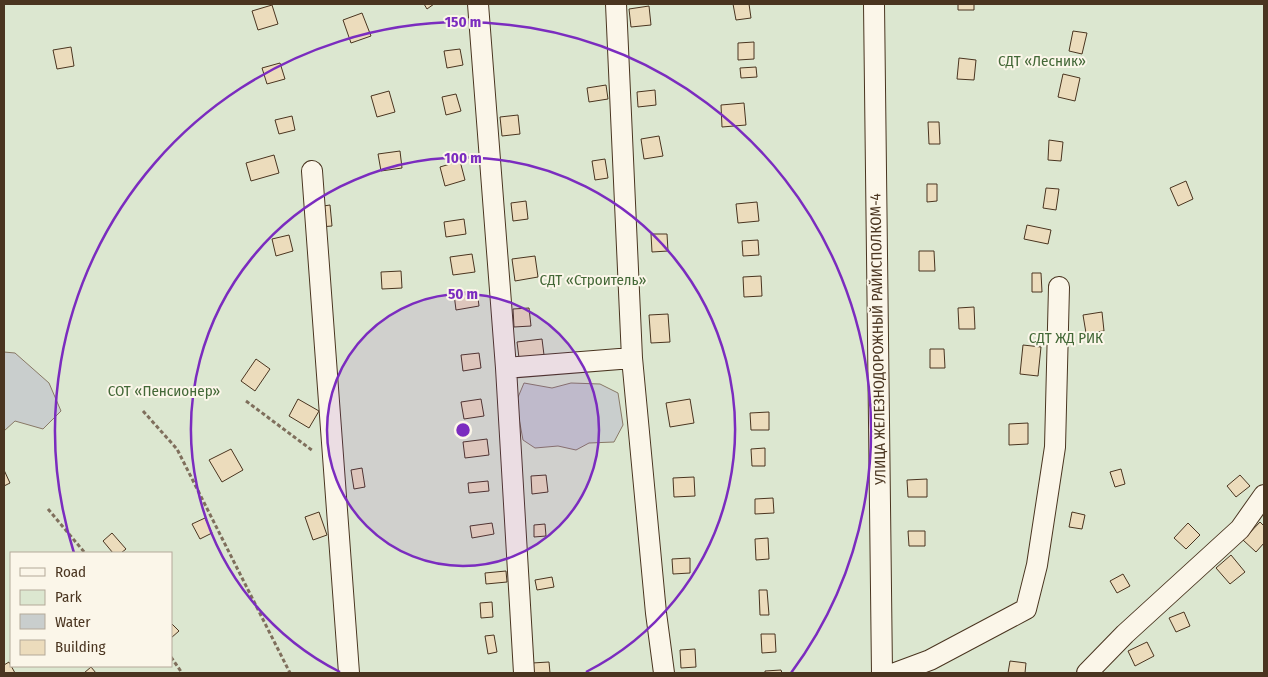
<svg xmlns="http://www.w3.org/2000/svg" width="1268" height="677" font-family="'Fira Sans Condensed',sans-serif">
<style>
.green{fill:#dce7d0;stroke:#887966;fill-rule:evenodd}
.water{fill:#c9cecd;stroke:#887966}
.building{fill:#ecdcbc;stroke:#4a3520}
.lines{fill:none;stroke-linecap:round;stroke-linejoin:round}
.minor-casing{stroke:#4a3520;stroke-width:22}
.path{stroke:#7f6f5c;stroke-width:3;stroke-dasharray:4 2.5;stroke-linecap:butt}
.minor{stroke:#fbf6e9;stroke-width:20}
.ring{fill:none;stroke:#7b2cbf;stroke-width:2.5}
.labels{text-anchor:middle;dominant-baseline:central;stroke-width:4;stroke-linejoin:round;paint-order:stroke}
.park-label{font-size:15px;fill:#436837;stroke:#fbf6e9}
.street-label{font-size:15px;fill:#4a3520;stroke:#fbf6e9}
.centre{fill:#7b2cbf;stroke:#fbf6e9;stroke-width:2.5}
.ring-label{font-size:15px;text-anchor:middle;font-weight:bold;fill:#7b2cbf;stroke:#fbf6e9;stroke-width:4;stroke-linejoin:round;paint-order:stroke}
</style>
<rect width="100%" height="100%" fill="#fbf6e9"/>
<path class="green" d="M4 4H1264V673H4ZM11 553H171V666H11Z"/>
<path class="water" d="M4 352 15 353 49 383 61 411 43 429 15 421 4 431Z
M524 383 552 388 571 383 600 384 618 393 623 425 614 442 589 443 576 450 558 446 535 448 523 440 516 402Z"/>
<path class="building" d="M424 4H434L427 9Z
M733 4H749L751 18 736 20Z
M958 4H974V10H958Z
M272 5 278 24 258 30 252 11Z
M649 6 651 25 631 27 629 9Z
M362 13 371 36 351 43 343 20Z
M1073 31 1087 33 1082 54 1069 51Z
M754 42V59L738 60V43Z
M71 47 74 66 57 69 53 50Z
M460 49 463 65 447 68 444 51Z
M959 58 976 60 974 80 957 79Z
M280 63 285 79 267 84 262 68Z
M756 67 757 77 741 78 740 68Z
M1063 74 1080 78 1075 101 1058 97Z
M606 85 608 99 589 102 587 88Z
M655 90 656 105 638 107 637 92Z
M389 91 395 112 377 117 371 96Z
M456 94 461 111 446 115 442 97Z
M744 103 746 125 722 127 721 105Z
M518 115 520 134 502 136 500 117Z
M292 116 295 130 279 134 275 120Z
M928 122H939L940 144H929Z
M659 136 663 156 644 159 641 139Z
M1049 140 1063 142 1061 161 1048 160Z
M400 151 402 168 381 171 378 154Z
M274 155 279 173 251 181 246 163Z
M605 159 608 178 595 180 592 161Z
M460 161 465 180 445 186 440 167Z
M1186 181 1193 199 1178 206 1170 188Z
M927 184H937V201L927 202Z
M1046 188 1059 189 1056 210 1043 208Z
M526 201 528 219 513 221 511 203Z
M757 202 759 221 738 223 736 204Z
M330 205 332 226 319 227 317 207Z
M464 219 466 234 446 237 444 222Z
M1027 225 1051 230 1048 244 1024 239Z
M651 234H667L668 251 652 252Z
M289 235 293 251 276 256 272 239Z
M758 240 759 255 743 256 742 241Z
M919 251H934L935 271H919Z
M472 254 475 272 453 275 450 257Z
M535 256 538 277 515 281 512 259Z
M401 271 402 288 382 289 381 272Z
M1032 273H1041L1042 292H1032Z
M761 276 762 296 744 297 743 277Z
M477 290 479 306 456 310 454 294Z
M974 307 975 329H959L958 308Z
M529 308 531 326 514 327 513 309Z
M1102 312 1104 331 1086 333 1083 315Z
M668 314 670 342 651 343 649 315Z
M542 339 544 355 519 358 517 342Z
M1023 345 1041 347 1038 376 1020 374Z
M930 349H944L945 368H930Z
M479 353 481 368 463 371 461 355Z
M256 359 270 369 255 391 241 381Z
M298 399 319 411 309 428 289 416Z
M481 399 484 416 464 419 461 402Z
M690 399 694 423 670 427 666 403Z
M769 412V430H751L750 413Z
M1028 423V444L1009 445V424Z
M487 439 489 455 465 458 463 442Z
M765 448V466H752L751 449Z
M231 449 243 470 222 482 209 460Z
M362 468 365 487 354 489 351 470Z
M1121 469 1125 484 1115 487 1110 472Z
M4 470 10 483 4 486Z
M546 475 548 492 532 494 531 476Z
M1240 475 1250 486 1236 497 1227 486Z
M694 477 695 496 674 497 673 478Z
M927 479V497H908L907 480Z
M488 481 489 491 469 493 468 483Z
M773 498 774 513 755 514V499Z
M319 512 327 535 313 540 305 517Z
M1072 512 1085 515 1082 529 1069 527Z
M205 518 212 533 200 539 192 524Z
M1260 522 1264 526V543L1256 552 1243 540Z
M492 523 494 534 472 538 470 526Z
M1188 523 1200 535 1186 549 1174 538Z
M545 524 546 536 534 537V525Z
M908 531H925V546H909Z
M112 533 126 549 121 553H113L103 541Z
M768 538 769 559 756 560 755 539Z
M1231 555 1245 572 1230 584 1216 568Z
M690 558V573L673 574 672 559Z
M506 571 507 582 486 584 485 573Z
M1123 574 1130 586 1117 593 1110 581Z
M552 577 554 587 537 590 535 580Z
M759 590H767L769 615H760Z
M492 602 493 617 481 618 480 603Z
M1184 612 1190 626 1176 632 1169 618Z
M171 623 179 631 171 638Z
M761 634H775L776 652 762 653Z
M494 635 497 652 488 654 485 636Z
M1147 642 1154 656 1135 666 1128 651Z
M695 649 696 667 681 668 680 650Z
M1010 661 1026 663 1025 673H1008Z
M9 662 15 673H4V665Z
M549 662 550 673H533L532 663Z
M91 667 96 673H84Z
M781 670 782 673H765V671Z"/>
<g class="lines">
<g class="minor-casing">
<path id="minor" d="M478 4 506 368 524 673
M616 4 632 358 656 613 664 673
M874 4 882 673
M312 171 349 673
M506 368 632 358
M895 673 930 660 1026 609 1037 565 1055 447 1059 287
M1087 673 1125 634 1240 529 1264 495"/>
</g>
<path class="path" d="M246 401 313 451
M143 411 177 449 290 673
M48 509 85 553
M171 657 182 673"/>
<use href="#minor" class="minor"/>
</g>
<circle cx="463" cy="430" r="136" fill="#7b2cbf" fill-opacity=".12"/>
<g class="ring">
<circle cx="463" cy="430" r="136"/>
<path d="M340 672A272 272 0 1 1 586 672"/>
<path d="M74 553A408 408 0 1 1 791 673"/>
</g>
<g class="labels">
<g class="park-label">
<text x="1042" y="61">СДТ «Лесник»</text>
<text x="593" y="280">СДТ «Строитель»</text>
<text x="1066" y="338">СДТ ЖД РИК</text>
<text x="164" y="391">СОТ «Пенсионер»</text>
</g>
<g class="street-label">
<text transform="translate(878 339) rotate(-91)">УЛИЦА ЖЕЛЕЗНОДОРОЖНЫЙ РАЙИСПОЛКОМ-4</text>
</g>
</g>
<circle cx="463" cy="430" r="8" class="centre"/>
<g class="ring-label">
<text x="463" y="27">150 m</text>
<text x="463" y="163">100 m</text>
<text x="463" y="299">50 m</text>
</g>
<rect width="1268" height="677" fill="none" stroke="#4a3520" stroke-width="10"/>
<rect x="10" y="552" width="162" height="115" fill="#fbf6e9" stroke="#b4a999"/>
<rect x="20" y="568" width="25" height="8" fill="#fbf6e9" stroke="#b4a999"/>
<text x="55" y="577" font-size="15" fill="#4a3520">Road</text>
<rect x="20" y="590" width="25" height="15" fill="#dce7d0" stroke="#b4a999"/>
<text x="55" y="602" font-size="15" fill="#4a3520">Park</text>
<rect x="20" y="614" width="25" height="15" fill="#c9cecd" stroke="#b4a999"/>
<text x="55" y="627" font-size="15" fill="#4a3520">Water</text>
<rect x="20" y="640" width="25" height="15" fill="#ecdcbc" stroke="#b4a999"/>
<text x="55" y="652" font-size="15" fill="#4a3520">Building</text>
</svg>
